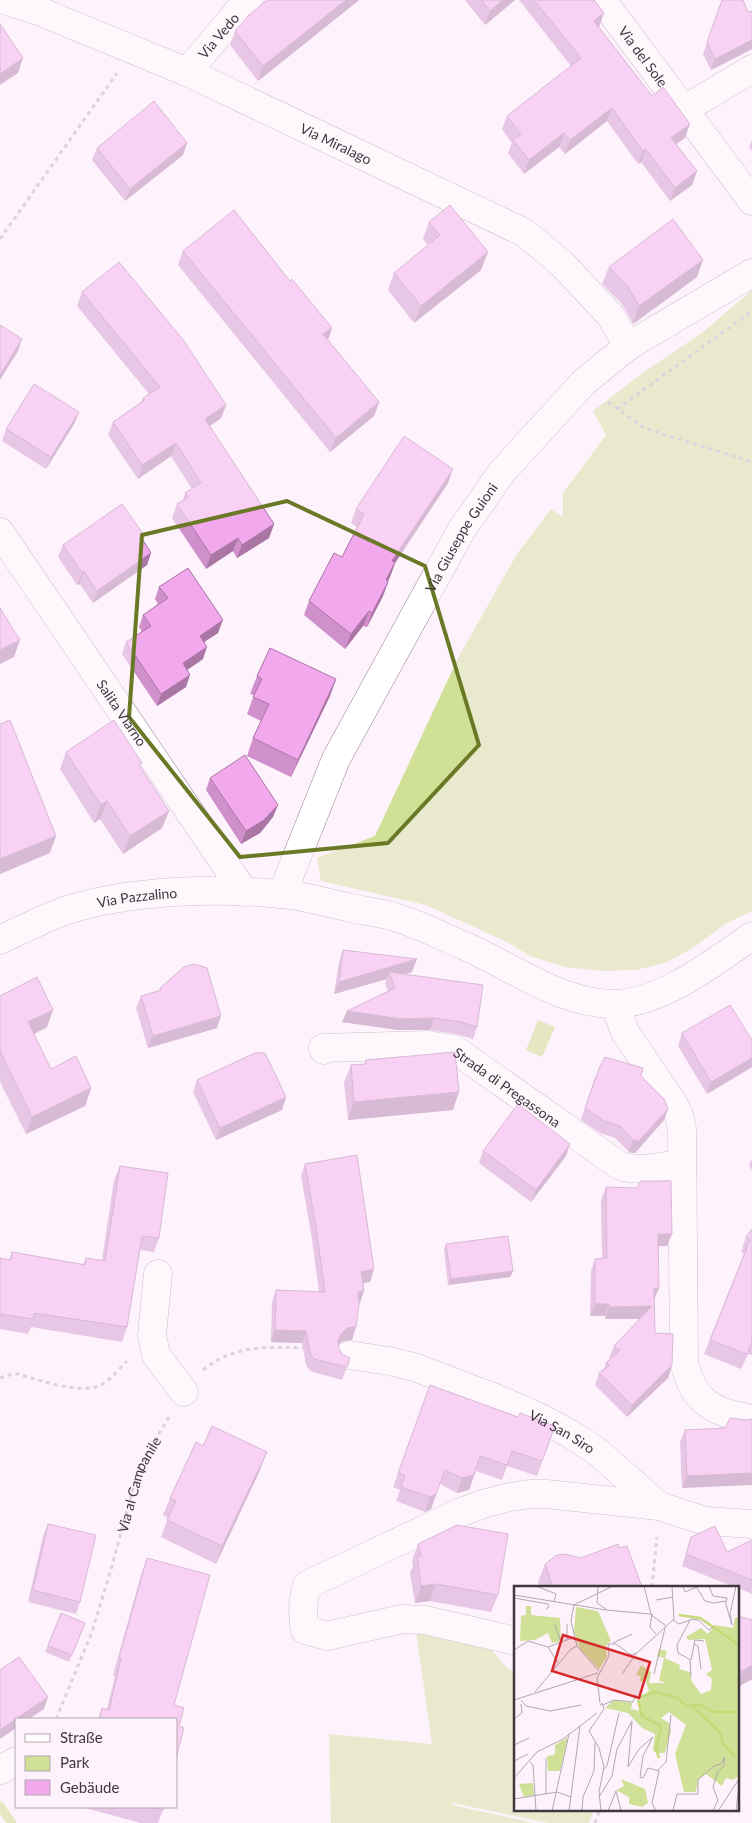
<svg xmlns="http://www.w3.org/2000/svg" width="752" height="1823" font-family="Lato,sans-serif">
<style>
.green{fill:#d0e096}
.water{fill:#c5d97a}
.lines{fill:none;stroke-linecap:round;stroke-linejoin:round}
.stream{stroke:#c5d97a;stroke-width:9}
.minor-casing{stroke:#978595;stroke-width:29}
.path{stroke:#b8adb6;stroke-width:3;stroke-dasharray:4 4;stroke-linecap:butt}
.minor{stroke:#fff;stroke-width:28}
.wall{fill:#cf90cb}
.shaded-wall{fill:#a976a5}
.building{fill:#f1a8ec;stroke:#a976a5}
.marked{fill:none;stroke:#6a7926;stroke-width:4;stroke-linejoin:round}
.labels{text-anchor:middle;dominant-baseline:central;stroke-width:4;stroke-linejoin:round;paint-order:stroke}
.street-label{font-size:14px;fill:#40383f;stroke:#fef2fc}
.inset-river{fill:none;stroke:#c5d97a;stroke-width:2.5}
.inset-road{fill:none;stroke:#b2a8b0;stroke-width:1}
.view{fill:#d62828;fill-opacity:0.15;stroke:#d62828;stroke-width:2.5}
.inset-edge{fill:none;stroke:#40383f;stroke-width:2.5}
</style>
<rect width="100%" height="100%" fill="#fef2fc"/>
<path class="green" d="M752 290V911L725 924 693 948 665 963 636 970 603 971 564 967 530 956 509 943 426 905 321 881 317 858 375 836 458 658 517 554 551 509 563 517V493L606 435 593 411 644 372 703 332Z
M416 1631 488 1646 509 1670 516 1671V1809H594L589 1823H548L453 1803 452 1805 534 1823H331L329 1734 432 1744Z"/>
<path class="water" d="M538 1020 555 1027 542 1057 526 1050Z"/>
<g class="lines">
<path class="stream" d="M0 1806 12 1823"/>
<g class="minor-casing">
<g id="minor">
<path id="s2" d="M4 0 44 13 187 72 525 233 562 264 610 315 628 346"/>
<path id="s3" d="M602 0 752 201"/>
<path id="s4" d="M187 72 248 0"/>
<path d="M683 110 752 69"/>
<path id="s5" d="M0 532 244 892"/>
<path id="s6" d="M282 894 336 759 462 529 502 472 583 383 628 346 752 273"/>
<path id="s7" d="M0 940C26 928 53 913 81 906 142 890 218 888 281 894 303 895 326 903 347 907 364 911 382 913 398 918 421 925 443 937 465 946 513 967 559 1003 613 1004 661 1004 714 962 752 936"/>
<path d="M615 1004 625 1032 673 1103 679 1115 682 1129 684 1361C691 1396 709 1412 744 1417"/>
<path id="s8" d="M324 1050 323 1048 428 1045 454 1049 620 1166C641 1172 661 1167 682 1163"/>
<path d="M158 1274 152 1335 156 1355 184 1392"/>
<path id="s9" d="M349 1355 389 1361 414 1367 498 1399 541 1418 572 1435 599 1453 659 1506 705 1521 752 1524"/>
<path d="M516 1641 425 1620 402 1619 327 1636 305 1630C302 1614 302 1601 307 1585L461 1512 486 1503 510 1497 530 1494H546L659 1506"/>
<path d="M0 1770 16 1761"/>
</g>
</g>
<g class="path">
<path d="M0 239 117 73"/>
<path d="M608 402 644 428 752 462"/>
<path d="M617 409 752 311"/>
<path d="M203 1370C235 1344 268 1347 307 1348"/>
<path d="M0 1378 12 1374H18C38 1380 82 1395 101 1385 111 1380 119 1369 127 1361"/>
<path d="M652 1587 657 1537"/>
<path id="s1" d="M56 1719 92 1632 110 1573 139 1467 169 1417"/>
<path d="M595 1823 600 1809"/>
</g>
<use href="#minor" class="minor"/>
</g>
<path class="wall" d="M359 0 258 81 230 45 235 31Z
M465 0H515L485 25Z
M519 0H594L604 13 599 27 652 96 685 138 676 144 697 171 692 185 670 201 641 162 638 164 607 121 565 154 559 147 524 174 508 153 512 143 502 129 507 116 571 66Z
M722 0 748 12 752 11V49L711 70 703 54Z
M752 140V151L749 147Z
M187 143 183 155 125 201 92 160 97 148Z
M429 222 488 252 481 270 414 323 388 290 394 273 428 245 423 239Z
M183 251 290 281 332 328 328 340 379 402 374 416 330 452 178 265Z
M609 267 697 277 633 324 622 304 602 284Z
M82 292 226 405 221 418 210 426 274 524 269 538 237 558 233 551 206 569 172 518 177 504 183 500 185 493 192 489 171 456 138 479 108 435 113 422 141 402 143 398 149 394 77 306Z
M79 412 74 424 46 469 2 441 6 429Z
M448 483 395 563 383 596 367 627 363 626 345 649 304 615 309 601 342 557 357 527 351 523 356 509Z
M144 535 142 539 151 553 147 565 93 603 80 584 77 585 58 557 63 545Z
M159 587 218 633 204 642 203 659 187 670 186 687 157 706 122 654 126 642 142 632 139 627 143 615 158 604 155 599Z
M257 676 336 679 330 696 291 777 247 756 253 738 261 721 247 714 254 695 250 694Z
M66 752 140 767 169 811 162 828 123 854 100 819 94 823 60 769Z
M210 778 273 817 260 833 241 844 206 790Z
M343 950 412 972 404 974 477 1027 473 1039 456 1034 430 1030H398L342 1022 388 991 385 983 387 979 334 994 339 962Z
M160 988 217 1028 148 1048 136 1008 141 996 159 991Z
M0 996 47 1027 34 1034 51 1069 91 1088 85 1106 26 1134 0 1082Z
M682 1033 752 1040V1067L707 1094 678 1046Z
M366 1060 453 1110 348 1120 344 1082 351 1065 364 1064Z
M641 1076 668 1109 664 1120 635 1153 629 1152 615 1138 600 1133 581 1120 595 1077Z
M197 1080 286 1097 282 1110 216 1140 193 1092Z
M483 1151 566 1156 531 1202 479 1163Z
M752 1159V1170L749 1166Z
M305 1164 374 1269 370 1282 363 1283 364 1291 359 1303 352 1340 343 1341 339 1344V1349L347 1367 342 1380 310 1371 306 1365 302 1343 271 1342 272 1302 276 1290 319 1292 312 1239 301 1176Z
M120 1166 159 1238 154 1252 140 1250 127 1327 122 1342 31 1327 28 1334 0 1329V1258L9 1260 12 1252 83 1264 86 1258 102 1260 114 1180Z
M606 1187 667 1246H659L654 1300 655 1333 672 1365 668 1378 627 1417 595 1385 599 1373 604 1369 606 1363 610 1359 609 1358 614 1346 640 1319H605V1316H590L591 1271 595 1259 602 1258 601 1200Z
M752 1229V1355L748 1354 741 1369 704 1354 744 1254 741 1252 746 1237Z
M446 1244 513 1271 510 1277 448 1285 444 1250Z
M430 1385 518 1417 555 1426 537 1476 507 1466 502 1480 476 1471 469 1490 457 1493 440 1484 431 1509 425 1512 396 1501 400 1490 393 1487Z
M746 1420 682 1488 680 1442 685 1430 725 1428Z
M260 1470 216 1564 161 1537 168 1518 163 1515 170 1498Z
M48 1524 80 1602 76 1614 28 1602 43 1536Z
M691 1537 727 1552 752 1540V1594L738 1588V1587H734L682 1566Z
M418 1544 498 1595 491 1612 430 1601 415 1603 410 1573 413 1566 412 1561Z
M619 1548 642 1587H540L538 1582 545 1564 581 1558Z
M147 1558 174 1705 179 1726 176 1719H98L102 1708 107 1709 115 1676 113 1675 141 1575Z
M61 1613 83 1629 69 1662 45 1652Z
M738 1616 752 1679 738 1687Z
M81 1807H164L158 1823H141Z"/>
<path class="shaded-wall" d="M346 0H359L258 81 263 66Z
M503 0H515L485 25 490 11Z
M604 13 599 26 589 35 594 21Z
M752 40V49L711 70 715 59Z
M23 58 18 73 0 85V74Z
M612 108 607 121 565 154 570 140Z
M690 124 685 138 666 151 671 138Z
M564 133 559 147 524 174 529 160Z
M187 143 183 155 125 201 130 189Z
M646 149 641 162 638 164 643 151Z
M697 171 692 185 670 201 675 188Z
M488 252 481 270 414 323 421 306Z
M703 260 697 277 633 324 639 306Z
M332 328 327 342 323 334Z
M22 339 18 351 0 380V375Z
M379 402 374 416 330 452 336 438Z
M226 405 221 418 200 433 205 419Z
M79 412 74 424 46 469 51 457Z
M176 443 171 456 138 479 142 465Z
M453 469 448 483 395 563 390 577 381 594 392 561Z
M274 524 269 538 237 558 242 545Z
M238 538 233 551 206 569 211 555Z
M151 553 147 565 93 603 97 591Z
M84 571 80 584 77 585 82 573Z
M388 582 383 596 367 627 372 613Z
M369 611 363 626 345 649 351 634Z
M223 620 218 633 195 648 200 636Z
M20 640 14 657 0 664V650Z
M207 647 203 659 178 676 183 663Z
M190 675 186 687 157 706 161 694Z
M336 679 330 696 291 777 298 760Z
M107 801 100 819 94 823 101 805Z
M278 805 273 817 260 833 241 844 246 831Z
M169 811 162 828 123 854 130 836Z
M56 836 50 853 0 874V859Z
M417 959 412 972 391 978 389 972 387 979 334 994 339 982Z
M53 1010 47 1027 22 1040 28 1022Z
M347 1011 434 1018 430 1030H398L342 1022Z
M221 1016 217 1028 148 1048 153 1036Z
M752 1058V1067L707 1094 711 1082Z
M91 1088 85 1106 26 1134 32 1117Z
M459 1092 453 1110 348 1120 354 1102Z
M286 1097 282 1110 216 1140 220 1128Z
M668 1109 664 1120 635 1153 629 1152 633 1140Z
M570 1144 566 1156 531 1202 536 1190Z
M658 1234H672L667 1246H654Z
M374 1269 370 1282 356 1284 361 1272Z
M513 1271 510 1277 448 1285 451 1279Z
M654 1288H659L654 1300Z
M364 1291 360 1303 353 1304 358 1292Z
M595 1304H609L605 1316H590Z
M652 1306 648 1319H605L609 1307Z
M356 1327 352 1340 343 1341 337 1345 338 1340 342 1333 347 1328Z
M275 1330 306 1331 302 1343 271 1342Z
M672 1365 668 1378 627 1417 632 1405Z
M267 1452 260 1470 216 1564 222 1546Z
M752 1473V1485L682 1488 687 1476Z
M474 1475 469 1490 457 1493 462 1478Z
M436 1494 431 1509 425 1512 430 1497Z
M436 1584 430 1601 415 1603 421 1586Z
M752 1665V1679L738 1687V1683L743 1671Z
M48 1697 44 1709 29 1719H16V1728L0 1739V1730Z"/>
<path class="building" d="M267 0H346L263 66 235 31 249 15Z
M481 0H503L490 11Z
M534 0H594L604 13 594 21 652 96 663 87 690 124 671 138 697 171 675 188 646 149 643 151 612 108 570 140 564 133 529 160 513 140 521 134 507 116 581 58Z
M722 0H743L748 12 752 11V40L715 59 707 42Z
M0 24 23 58 0 74Z
M154 101 187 143 130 189 97 148Z
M450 205 488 252 421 306 394 273 440 235 429 222Z
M234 210 290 281 292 279 332 328 323 334 379 402 336 438 183 251Z
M673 219 703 260 639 306 628 287 609 267Z
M119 262 184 341 226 405 205 419 274 524 242 545 238 538 211 555 177 504 188 497 185 493 201 483 176 443 142 465 113 422 145 400 143 398 160 387 82 292Z
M0 325 22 339 0 375Z
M34 384 79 412 51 457 6 429Z
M404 436 453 469 392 561 395 562 386 580 388 582 372 613 369 611 351 634 309 601 334 553 342 557 364 514 356 509Z
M122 504 144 535 141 537 151 553 97 591 84 571 82 573 63 545Z
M188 568 223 620 200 636 207 647 183 663 190 675 161 694 126 642 151 626 143 615 168 598 159 587Z
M0 608 20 640 0 650Z
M270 648 336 679 298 760 253 738 269 704 253 697 262 679 257 676Z
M10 720 56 836 0 859V724Z
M114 720 142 763 139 765 169 811 130 836 107 801 101 805 66 752Z
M245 755 278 805 264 820 246 831 210 778Z
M343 950 417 959 339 982Z
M194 964 207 968 221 1016 153 1036 141 996 161 990 160 988 184 967Z
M389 972 483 985 477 1027 461 1022 434 1018 402 1019 347 1011 395 988Z
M37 977 53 1010 28 1022 51 1069 76 1056 91 1088 32 1117 0 1051V996Z
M730 1005 752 1040V1058L711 1082 682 1033Z
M455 1052 459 1092 354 1102 351 1065 366 1064V1060Z
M255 1053H265L286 1097 220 1128 197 1080Z
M605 1057 643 1068 641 1076 664 1099 668 1109 639 1141 633 1140 620 1126 604 1121 585 1108 600 1066Z
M518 1104 570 1144 536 1190 483 1151Z
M357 1155 374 1269 361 1272 364 1291 358 1292 359 1304 356 1327 347 1328 342 1333 338 1340 339 1349 343 1355 350 1358 347 1367 314 1359 310 1353 306 1331 275 1330 276 1290 325 1292 316 1227 305 1164Z
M120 1166 168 1173 159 1238 142 1236 127 1327 34 1313 33 1319 0 1314V1258L11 1260 12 1252 85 1265 86 1258 105 1261Z
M641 1181H671L672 1234H658L659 1288H654L655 1333 673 1334 672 1365 632 1405 599 1373 610 1365 606 1363 620 1350 614 1346 652 1306 609 1307V1304H595V1259L607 1258 606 1187 637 1188Z
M752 1229V1342L747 1354 710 1340 750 1240 746 1237Z
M508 1236 513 1271 451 1279 446 1244Z
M430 1385 518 1417 520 1413 555 1426 542 1461 512 1451 507 1465 480 1456 474 1475 462 1478 445 1470 436 1494 430 1497 401 1487 405 1475 398 1473Z
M730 1418 746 1420 752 1419V1473L687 1476 685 1430 725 1428Z
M212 1426 267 1452 222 1546 167 1520 176 1501 170 1498 196 1442 203 1446Z
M48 1524 96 1535 80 1602 33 1590Z
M457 1525 508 1534 498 1595 436 1584 421 1586 417 1556H421L418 1544Z
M715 1526 727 1552 752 1540V1580L686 1554 691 1537Z
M618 1544 619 1548 627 1546 642 1587H553L545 1564 557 1555 565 1554 581 1558Z
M147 1558 210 1575 174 1705 184 1708 179 1726 184 1728 176 1758V1719H100L102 1708 109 1710 121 1659 119 1658Z
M61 1613 85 1623 72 1655 48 1646Z
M738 1616 752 1620V1665L743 1671 738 1669Z
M19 1657 48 1697 0 1730V1670Z
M151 1807H164L163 1810Z"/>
<path d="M0 0H752V1823H0ZM287 501 425 566 479 745 388 843 240 857 129 717 142 535Z" fill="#fef2fc" fill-opacity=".55" fill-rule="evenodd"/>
<path class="marked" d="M287 501 425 566 479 745 388 843 240 857 129 717 142 535Z"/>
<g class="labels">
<g class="street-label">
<text stroke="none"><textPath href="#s4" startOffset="48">Via Vedo</textPath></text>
<text stroke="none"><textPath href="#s3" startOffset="70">Via del Sole</textPath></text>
<text stroke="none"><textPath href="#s2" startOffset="362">Via Miralago</textPath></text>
<text stroke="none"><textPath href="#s6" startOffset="400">Via Giuseppe Guioni</textPath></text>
<text stroke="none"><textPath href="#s5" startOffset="218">Salita Viarno</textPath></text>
<text stroke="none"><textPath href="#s7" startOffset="145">Via Pazzalino</textPath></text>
<text stroke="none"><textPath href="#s8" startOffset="199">Strada di Pregassona</textPath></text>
<text stroke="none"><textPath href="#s9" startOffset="228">Via San Siro</textPath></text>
<text stroke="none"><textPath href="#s1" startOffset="249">Via al Campanile</textPath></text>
</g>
</g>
<g transform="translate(514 1586)">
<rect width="225" height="225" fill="#fef2fc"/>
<path d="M12 20H17V29L46 32 47 55 38 57 34 47 21 54 6 55 7 30 12 29ZM62 21 84 25 97 55 92 59 93 71 85 83 66 63 60 46ZM225 31V190L219 194 212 192 208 200 192 188 184 193 182 206H170L161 168 172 139 155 126 147 132 155 137 157 145 151 167H143L139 165 141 148 128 142 114 127 91 122 100 114 118 117 117 123 125 125V113L135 105 132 96 125 95 127 90 122 89 127 79 137 86 135 97H153L145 95 150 72 143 70 145 63 153 65 151 72 166 79 165 83 176 86 178 96 187 108 197 104 198 93 192 88 198 84 191 53 175 54 172 51 187 42 194 48 201 39 219 42 221 32ZM54 151 46 185H34L33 170 41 169V159ZM107 193 131 203 134 217 128 221 115 218V211L102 204 110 200ZM19 197 20 209 10 211 5 198Z" fill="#d0e096"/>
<path class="inset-river" d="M165 29 186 32 225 59M123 112 141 106 164 112 172 120M124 114 128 130 147 140 142 163 145 172M173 120 186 119 200 126H225M179 121 206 146 209 157 221 171"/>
<path class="inset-road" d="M22 0 42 8 40 16M84 0 83 17 92 23M130 0 137 28M169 0 171 6 183 1M182 0 191 15 200 17 211 15 218 39 216 28 222 0M195 0 199 10 213 12 212 16M0 9 92 24 136 28 152 40M0 12 34 18 35 21 32 23M142 14 159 11M60 19 57 35 63 60 85 85M60 19 99 0M138 28 136 41 142 48M176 33 184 34 195 44 199 41M159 34 165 38 176 34 163 59 164 67 177 74 181 54 190 55M53 38V54M41 39 47 56M99 57 118 48M180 58 184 60 187 83M34 61 44 77M0 64 14 55 34 61 61 51M176 74 177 91M108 88 122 68M140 88 151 42M21 106 57 63 63 60M0 114 84 87M7 114 12 120 36 125 67 119M86 117 83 92 95 70 94 58H102L117 69 123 67 160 33 158 0M89 119 100 114 119 116 122 109M86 120 88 117 90 123 75 145 85 162 90 181 85 206 87 225M0 133 8 127 7 118M0 159 15 152M32 172V208M0 175 14 168M16 176 19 179 22 225M90 183 93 180 105 127M144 184 152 176 157 129M0 192 23 166 49 153 83 127M85 211 98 190 103 163 118 135 114 181 125 163 139 151 129 170 126 191 129 192 134 182 145 185 138 217 142 225M0 213 43 206 57 211M38 225 55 148M55 225 66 140M68 225 69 211 80 185 81 157M94 225 102 205 107 225M159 225 163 208H184V194L200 180 207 178 210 171V180L204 185 199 201 204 214 199 225M204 225 225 193M222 225 225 198"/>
<path class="view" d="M49 49 136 76 125 112 38 85Z"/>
<rect width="225" height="225" class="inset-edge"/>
</g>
<rect x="15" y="1718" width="162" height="90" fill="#fef2fc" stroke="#b2a8b0"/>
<rect x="25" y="1734" width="25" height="8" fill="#ffffff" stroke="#b2a8b0"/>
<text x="60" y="1743" font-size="15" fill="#40383f">Straße</text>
<rect x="25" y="1756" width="25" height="15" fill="#d0e096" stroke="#b2a8b0"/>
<text x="60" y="1768" font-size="15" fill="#40383f">Park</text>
<rect x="25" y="1780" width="25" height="15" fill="#f1a8ec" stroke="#b2a8b0"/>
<text x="60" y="1793" font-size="15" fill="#40383f">Gebäude</text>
</svg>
